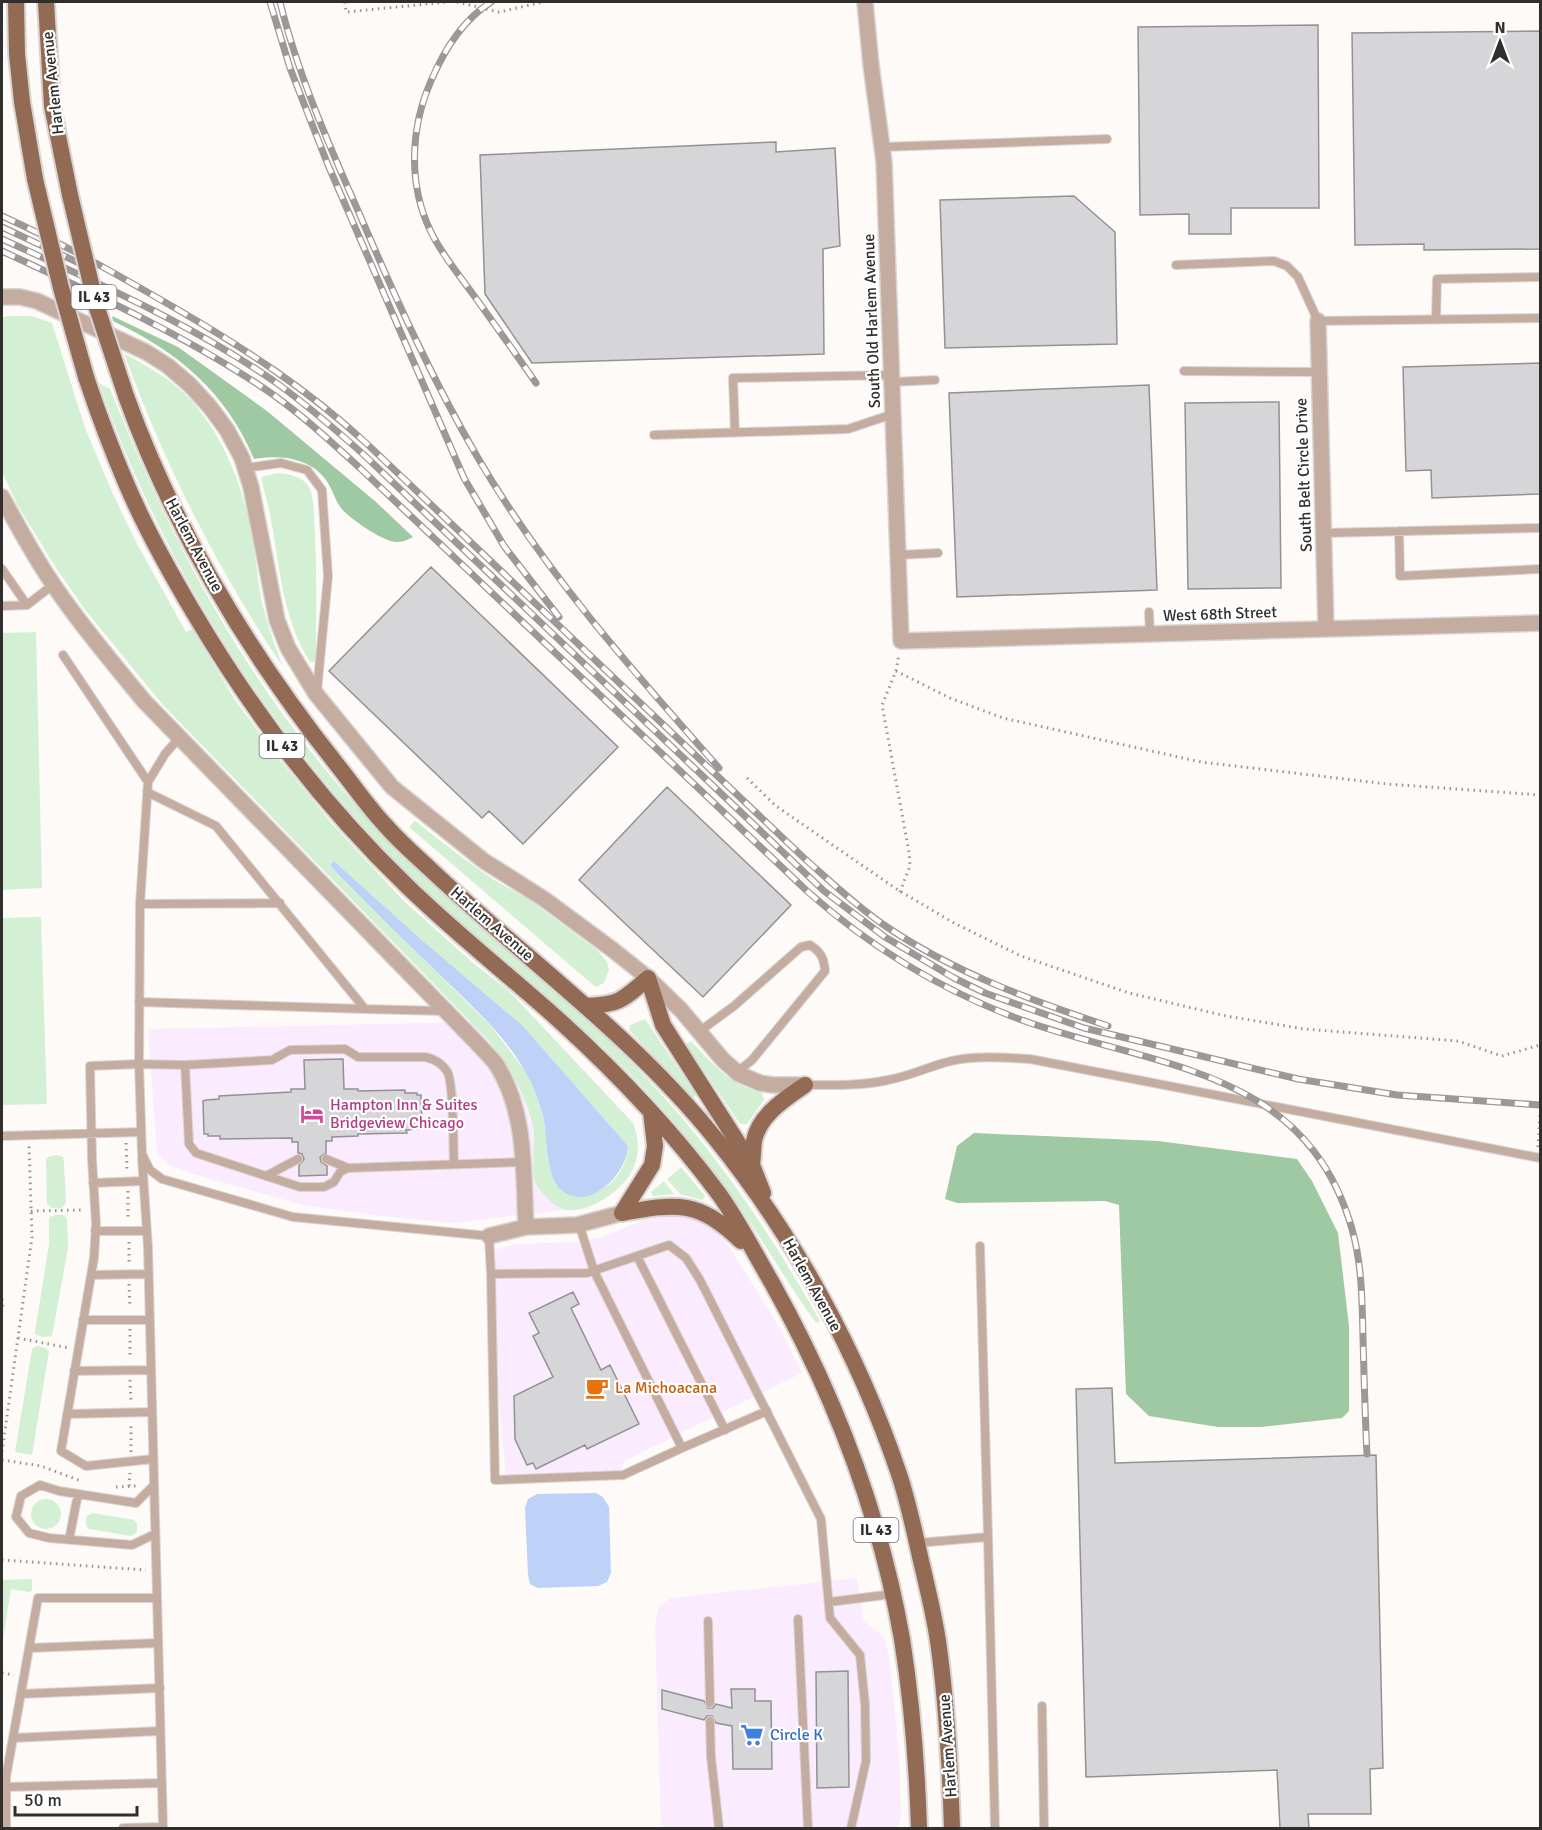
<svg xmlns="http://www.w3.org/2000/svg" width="1542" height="1830" font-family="Signika,sans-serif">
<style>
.commercial{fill:#fbebfe}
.green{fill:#d3f0d5;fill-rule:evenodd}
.forest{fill:#9ec9a2}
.water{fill:#bed2f8}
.building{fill:#d6d6d9;stroke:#929295;stroke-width:1.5}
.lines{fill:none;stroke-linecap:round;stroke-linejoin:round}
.service-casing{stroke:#d9d5d4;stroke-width:10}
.minor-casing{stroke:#d9d5d4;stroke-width:18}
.primary-casing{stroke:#d9d5d4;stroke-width:20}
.path{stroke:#969492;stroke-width:3;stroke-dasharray:1.5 4.5;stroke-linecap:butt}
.service{stroke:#c4ada0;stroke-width:8}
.minor{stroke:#c4ada0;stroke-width:15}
.primary{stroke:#936b55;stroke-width:16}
.rail-casing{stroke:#9b9897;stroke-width:7}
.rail{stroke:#fff;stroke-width:4.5;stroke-dasharray:14;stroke-linecap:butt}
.primary-bridge-casing{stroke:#d9d5d4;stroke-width:20;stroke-linecap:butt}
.primary-bridge{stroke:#936b55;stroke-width:16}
.labels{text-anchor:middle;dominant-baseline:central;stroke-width:4.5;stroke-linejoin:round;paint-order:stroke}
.shield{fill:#fff;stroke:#6e6d6d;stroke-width:1.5}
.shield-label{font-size:15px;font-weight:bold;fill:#302f2e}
.street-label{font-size:16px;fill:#302f2e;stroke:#fff}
.hotel-label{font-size:16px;fill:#b23c85;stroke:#fff;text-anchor:start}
.food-label{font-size:16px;fill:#c56008;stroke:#fff;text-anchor:start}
.shop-label{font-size:16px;fill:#366cbe;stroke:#fff;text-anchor:start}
</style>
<rect width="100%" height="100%" fill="#fefaf8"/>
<path class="commercial" d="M472 1022 490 1042 510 1070 525 1101 534 1132V1160L546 1197 564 1210 453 1223 381 1216 303 1205 196 1175 168 1165 157 1152 148 1029Z
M662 1216H678L698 1220 714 1230 727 1244 776 1321 802 1373 624 1461 619 1478 506 1477 485 1252 518 1244 577 1242 603 1237 646 1219Z
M857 1578 863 1620 884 1637 889 1657 899 1751 901 1816 898 1828H661L655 1623 659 1607 671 1598Z"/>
<path class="green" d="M8 316H31L52 323 85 428 112 492 136 542 186 632 192 629 235 700 279 759 333 825 403 900 473 963 508 990 633 1123C640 1141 640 1159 629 1176 618 1193 588 1213 567 1210 556 1209 541 1193 536 1184 530 1171 535 1147 534 1133 529 1099 510 1069 490 1042L163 705 86 611 56 568 18 506 2 472V318ZM334 861 424 942 523 1026 628 1146C627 1180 592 1206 561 1190L537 1095 526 1072 490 1025 338 874 330 865Z
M124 353C143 364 165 376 182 391 222 430 243 484 252 538 256 556 257 575 260 593 265 618 274 643 283 667 218 570 164 464 124 353Z
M99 383 110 389C175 552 252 694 373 824 452 909 546 976 627 1058 705 1136 766 1225 820 1321L816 1323C788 1284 764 1242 736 1202 704 1157 668 1113 629 1073 565 1007 489 954 423 889 277 745 167 577 99 383Z
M278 473C289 474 305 477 310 489 315 503 314 521 315 535 317 577 316 620 316 662H310C286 624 281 580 274 537 271 516 266 497 261 477Z
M36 632 42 888 2 890V633Z
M415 821 464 859 494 880 528 899 597 950 607 962 609 970 604 983 596 987 592 984 409 827Z
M41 917 47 1104 2 1105V918Z
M645 1019 696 1095 693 1098 629 1030 630 1025Z
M691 1041C712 1064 731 1085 762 1093L764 1100 747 1124H740L686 1044Z
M57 1155 63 1157 64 1163 66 1203 62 1208H52L47 1204 46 1159 50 1156Z
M681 1167 705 1196 702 1200 680 1194 667 1179Z
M664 1181 674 1194 653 1196 651 1192Z
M56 1215H63L67 1218 68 1248 52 1336 42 1337 35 1334V1332L49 1244V1217Z
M36 1346 43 1347 49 1351 32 1455 15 1452 32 1349Z
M31 1514a15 15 0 1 1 30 0a15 15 0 1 1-30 0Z
M92 1513 134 1520 137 1523V1532L131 1536 89 1529 86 1526V1517Z
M32 1579V1591L28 1592 11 1589 2 1645V1580Z"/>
<path class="forest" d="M112 316 178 347 267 411 376 502 413 537C408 540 402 542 396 542 382 541 350 519 341 508 335 500 332 488 326 480 309 457 279 455 254 459 226 392 178 352 113 321Z
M974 1133 1158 1141 1297 1159 1312 1181 1338 1233 1349 1326V1411L1342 1418 1261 1427H1218L1149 1416 1126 1394 1119 1205 1105 1201 957 1203 945 1199 957 1146Z"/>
<path class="water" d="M334 861 424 942 523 1026 628 1146C627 1174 589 1213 561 1190 547 1179 547 1139 544 1121 540 1104 535 1088 526 1073 505 1035 470 1004 439 974 405 941 371 908 338 874L330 865Z
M596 1493 603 1497 609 1507 611 1573 607 1582 598 1586 538 1588 530 1584 528 1575 525 1508 528 1499 537 1494Z"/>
<path class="building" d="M1318 25 1319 208H1231V234H1189V214L1140 215 1138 27Z
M1540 31V249L1424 250V244L1355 245 1352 33Z
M776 142V152L835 148 840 246 823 249 824 354 532 363 485 294 480 155Z
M1074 196 1115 232 1117 344 945 348 940 200Z
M1540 363V494L1432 498 1431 470 1406 471 1403 367Z
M1149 385 1157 590 957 597 949 393Z
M1279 402 1281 588 1188 589 1185 403Z
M431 567 618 747 523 844 489 811 482 818 329 671Z
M667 787 791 905 703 997 579 880Z
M343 1059 344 1089H358V1091L405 1090V1093H417V1095H421L422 1127H419V1129L406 1130 407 1133 358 1134V1136L332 1137V1141H326V1153L320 1157 321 1162 327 1166V1175L299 1176V1165L304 1159 302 1154 298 1153V1142H292V1138L220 1139V1136H208V1134H204L203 1101 206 1100 219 1099V1096L291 1092V1089H305L304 1060Z
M573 1292 579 1304 571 1308 601 1370 610 1365 639 1424 587 1449 585 1445 536 1469 533 1463 527 1465 515 1439 514 1396 553 1377 533 1336 539 1333 529 1313Z
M1112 1388 1115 1463 1376 1455 1383 1768 1370 1769 1371 1814H1308L1309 1828H1280L1277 1770 1086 1777 1076 1389Z
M848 1671 849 1787 817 1788 816 1672Z
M731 1689H755V1701H771L772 1769H733L732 1726 716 1723 712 1716H707L704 1720 662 1709V1690L704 1701 708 1708H713L716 1704 732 1708Z"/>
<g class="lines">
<g class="service-casing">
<path id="service" d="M882 147 1107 139
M1176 265 1274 261 1287 266 1298 277 1318 321 1540 318
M1436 319 1437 279 1540 277
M1184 371 1319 372
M892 382 935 380
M735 433 733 378 892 375
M654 435 848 429 893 414
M245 468 281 463 307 470 322 490 328 576 317 691
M1399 531 1400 576 1540 569
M1324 533 1540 528
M898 555 938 553
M2 569 27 605
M2 606 27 605 54 584
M1149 612 1150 634
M63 655 148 782
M140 904 280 903
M139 1002 365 1009 216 826 147 792
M365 1009 444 1011
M700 1031 734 1006 801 947 810 945C821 952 824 958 825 971L752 1060 737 1072
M185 1065 272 1060 290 1050 345 1049 358 1057H425C435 1059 443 1064 448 1073 454 1088 453 1145 454 1164
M805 1085C833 1085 861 1086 888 1080 910 1076 930 1066 951 1061 976 1055 1004 1058 1030 1059L1540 1158
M2 1136 141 1132
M142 1158 148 1248 163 1828
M326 1159 348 1168
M523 1162 348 1168 340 1172 334 1182 324 1187H300L196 1153 189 1144 185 1065 139 1064 142 1154 150 1170 162 1179 293 1217 489 1236 491 1274 587 1273 669 1245 686 1258 700 1280 821 1519 830 1618 860 1655 865 1704 866 1761 851 1828
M266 1176 298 1159
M93 1183 143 1181
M579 1224 594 1271 682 1448 767 1411
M95 1231H146
M980 1246 988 1537
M637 1256 725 1430
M491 1274 495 1480 623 1475 682 1448
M91 1275 148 1274
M83 1320H149
M74 1371 150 1370
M67 1414 152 1412
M153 1459 86 1466 61 1451 94 1258 96 1224 92 1159 90 1066 139 1064 140 904 148 782 165 754 179 738
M153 1486 136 1503 59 1491 40 1485 21 1496 16 1517 29 1533 49 1538 132 1545 155 1534
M69 1540 78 1494
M917 1543 988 1537 995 1828
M829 1602 893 1594
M798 1619 808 1828
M708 1621 710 1703
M29 1648 158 1643
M21 1694 160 1688
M1042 1706 1044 1828
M710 1721 711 1757 719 1828
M13 1738 160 1731
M6 1787 162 1783
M6 1828V1777L38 1598H157
M123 1828 163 1827"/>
</g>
<g class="minor-casing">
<path id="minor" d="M865 2 871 65 884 162 901 641 1540 623
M2 297H20L37 301 146 352 168 366 190 385 210 407 227 430 242 458 251 487 277 620 288 648 316 694 392 787 484 861 544 899 613 950 648 978 681 1010 723 1060 739 1074 760 1083 773 1085H805
M1318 321 1326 629
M2 497C21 532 40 567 64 600 89 635 117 668 144 701L477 1043C483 1050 491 1057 496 1064 527 1112 523 1172 526 1227
M489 1236 526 1227 577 1225 622 1213"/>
</g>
<g class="primary-casing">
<path id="primary" d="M16 2 17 54 22 102 35 179
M46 2 52 106 70 195
M86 377C98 413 111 448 126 483 145 528 169 571 194 613 253 713 322 804 406 885 455 933 510 976 561 1022 618 1074 673 1132 719 1194 739 1222 755 1254 772 1283 834 1394 880 1514 902 1639 912 1702 917 1765 919 1828
M126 396C174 529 250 655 338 766 354 786 368 807 386 826 399 841 414 854 429 868 524 958 632 1035 715 1138 795 1237 858 1353 899 1474 909 1504 915 1535 922 1565 928 1590 934 1615 938 1641 947 1703 950 1766 952 1828
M585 1006C619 1005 623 1000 648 978L663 1025 752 1165 763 1193
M752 1165C753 1157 753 1149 754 1141 759 1115 785 1099 805 1085
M622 1213C678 1203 698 1200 741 1241
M622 1213 652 1165 655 1146 651 1112"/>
</g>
<path class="path" d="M345 2 346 12 447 2
M457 2 499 12 543 2
M896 671 899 654
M747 778 776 806 898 890 954 923 1021 956 1129 993 1226 1016 1304 1029 1458 1041 1502 1056 1540 1045
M900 892 910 866 909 852 882 705 896 671 950 698 1003 718 1201 762 1387 784 1540 795
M126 1143 127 1170
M1538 1147 1540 1113
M128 1191V1221
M31 1211 83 1210
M129 1242V1263
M129 1284 130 1308
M2 1299 3 1302 2 1311
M130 1329V1359
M18 1338 69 1348
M130 1380 131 1401
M2 1452 32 1237 29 1146
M131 1452V1422
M2 1460 41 1466 81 1481
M129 1486 130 1473
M116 1487 136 1486
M2 1560 146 1570
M2 1673 14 1675"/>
<use href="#service" class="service"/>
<use href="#minor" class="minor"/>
<use href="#primary" class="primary"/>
<g class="rail-casing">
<path id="rail" d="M270 2 290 68 328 165 464 478 504 546 559 617
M280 2C298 75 329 145 359 213 395 297 432 379 478 458 544 571 632 670 719 768
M491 2C463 20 444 50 431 81 410 129 408 185 431 232 442 255 460 276 475 297 495 325 516 354 536 383
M2 216C62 243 118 275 175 308 244 348 307 389 366 443L804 858C830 881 855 905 884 925 953 972 1030 1000 1108 1026
M2 227 94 270
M2 239C93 281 196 326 278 384 308 406 336 430 363 454L824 891 885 937 954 978 985 993 1084 1028 1298 1079 1397 1095 1540 1105
M2 251C90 292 181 333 262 387 298 411 329 440 361 469L807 891C870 947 941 990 1019 1019 1152 1068 1305 1065 1352 1229 1362 1264 1362 1300 1363 1337 1364 1376 1365 1415 1367 1454"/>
</g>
<use href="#rail" class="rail"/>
<g class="primary-bridge-casing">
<path id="primary-bridge" d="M35 179 61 288 86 377
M70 195 96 305 126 396"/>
</g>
<use href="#primary-bridge" class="primary-bridge"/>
</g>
<defs>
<g id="hotel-bare" transform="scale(1.8)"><path d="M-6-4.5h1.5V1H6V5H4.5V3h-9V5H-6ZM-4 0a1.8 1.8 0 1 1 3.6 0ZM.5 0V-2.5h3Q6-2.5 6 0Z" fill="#d1479c" stroke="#fff" stroke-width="2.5" paint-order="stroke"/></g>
<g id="cafe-bare" transform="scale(1.8)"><path d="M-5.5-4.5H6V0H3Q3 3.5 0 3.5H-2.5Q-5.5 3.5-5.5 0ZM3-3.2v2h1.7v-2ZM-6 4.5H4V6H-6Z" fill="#e8710a" stroke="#fff" stroke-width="2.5" paint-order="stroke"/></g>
<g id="supermarket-bare" transform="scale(1.8)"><path d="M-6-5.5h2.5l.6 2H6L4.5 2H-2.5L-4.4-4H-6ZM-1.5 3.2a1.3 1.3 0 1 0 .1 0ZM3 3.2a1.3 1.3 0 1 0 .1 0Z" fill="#3f7fe0" stroke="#fff" stroke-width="2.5" paint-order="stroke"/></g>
</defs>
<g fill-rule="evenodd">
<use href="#hotel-bare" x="312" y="1114"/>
<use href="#cafe-bare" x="597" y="1388"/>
<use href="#supermarket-bare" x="752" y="1735"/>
</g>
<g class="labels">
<g class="shield">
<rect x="71.5" y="285" width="45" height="24" rx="4.5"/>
<rect x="259.5" y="734" width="45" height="24" rx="4.5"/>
<rect x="853.5" y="1518" width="45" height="24" rx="4.5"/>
</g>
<g class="shield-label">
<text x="94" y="297">IL 43</text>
<text x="282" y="746">IL 43</text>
<text x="876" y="1530">IL 43</text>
</g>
<g class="street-label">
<text transform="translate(53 83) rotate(-96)">Harlem Avenue</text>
<text transform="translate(872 321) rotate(-92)">South Old Harlem Avenue</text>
<text transform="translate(1304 475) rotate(-92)">South Belt Circle Drive</text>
<text transform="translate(194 545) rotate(62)">Harlem Avenue</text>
<text transform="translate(1220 614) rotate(-2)">West 68th Street</text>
<text transform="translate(492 924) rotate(41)">Harlem Avenue</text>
<text transform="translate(812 1285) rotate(61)">Harlem Avenue</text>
<text transform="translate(948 1746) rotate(-94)">Harlem Avenue</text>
</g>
<g class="hotel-label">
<text x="330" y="1105">Hampton Inn &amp; Suites<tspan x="330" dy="18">Bridgeview Chicago</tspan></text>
</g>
<g class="food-label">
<text x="615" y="1388">La Michoacana</text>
</g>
<g class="shop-label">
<text x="770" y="1735">Circle K</text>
</g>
</g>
<rect width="1542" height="1830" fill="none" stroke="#302f2e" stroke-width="6"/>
<g transform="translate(1500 42)" stroke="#ffffff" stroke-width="4.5" paint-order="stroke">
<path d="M0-4.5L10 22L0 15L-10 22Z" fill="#302f2e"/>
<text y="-9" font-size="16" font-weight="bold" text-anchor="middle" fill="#302f2e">N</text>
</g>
<path d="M15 1806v9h122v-9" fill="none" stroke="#302f2e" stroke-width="3"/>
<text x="24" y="1806" font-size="18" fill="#302f2e" stroke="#ffffff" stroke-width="4.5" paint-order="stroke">50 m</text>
</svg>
